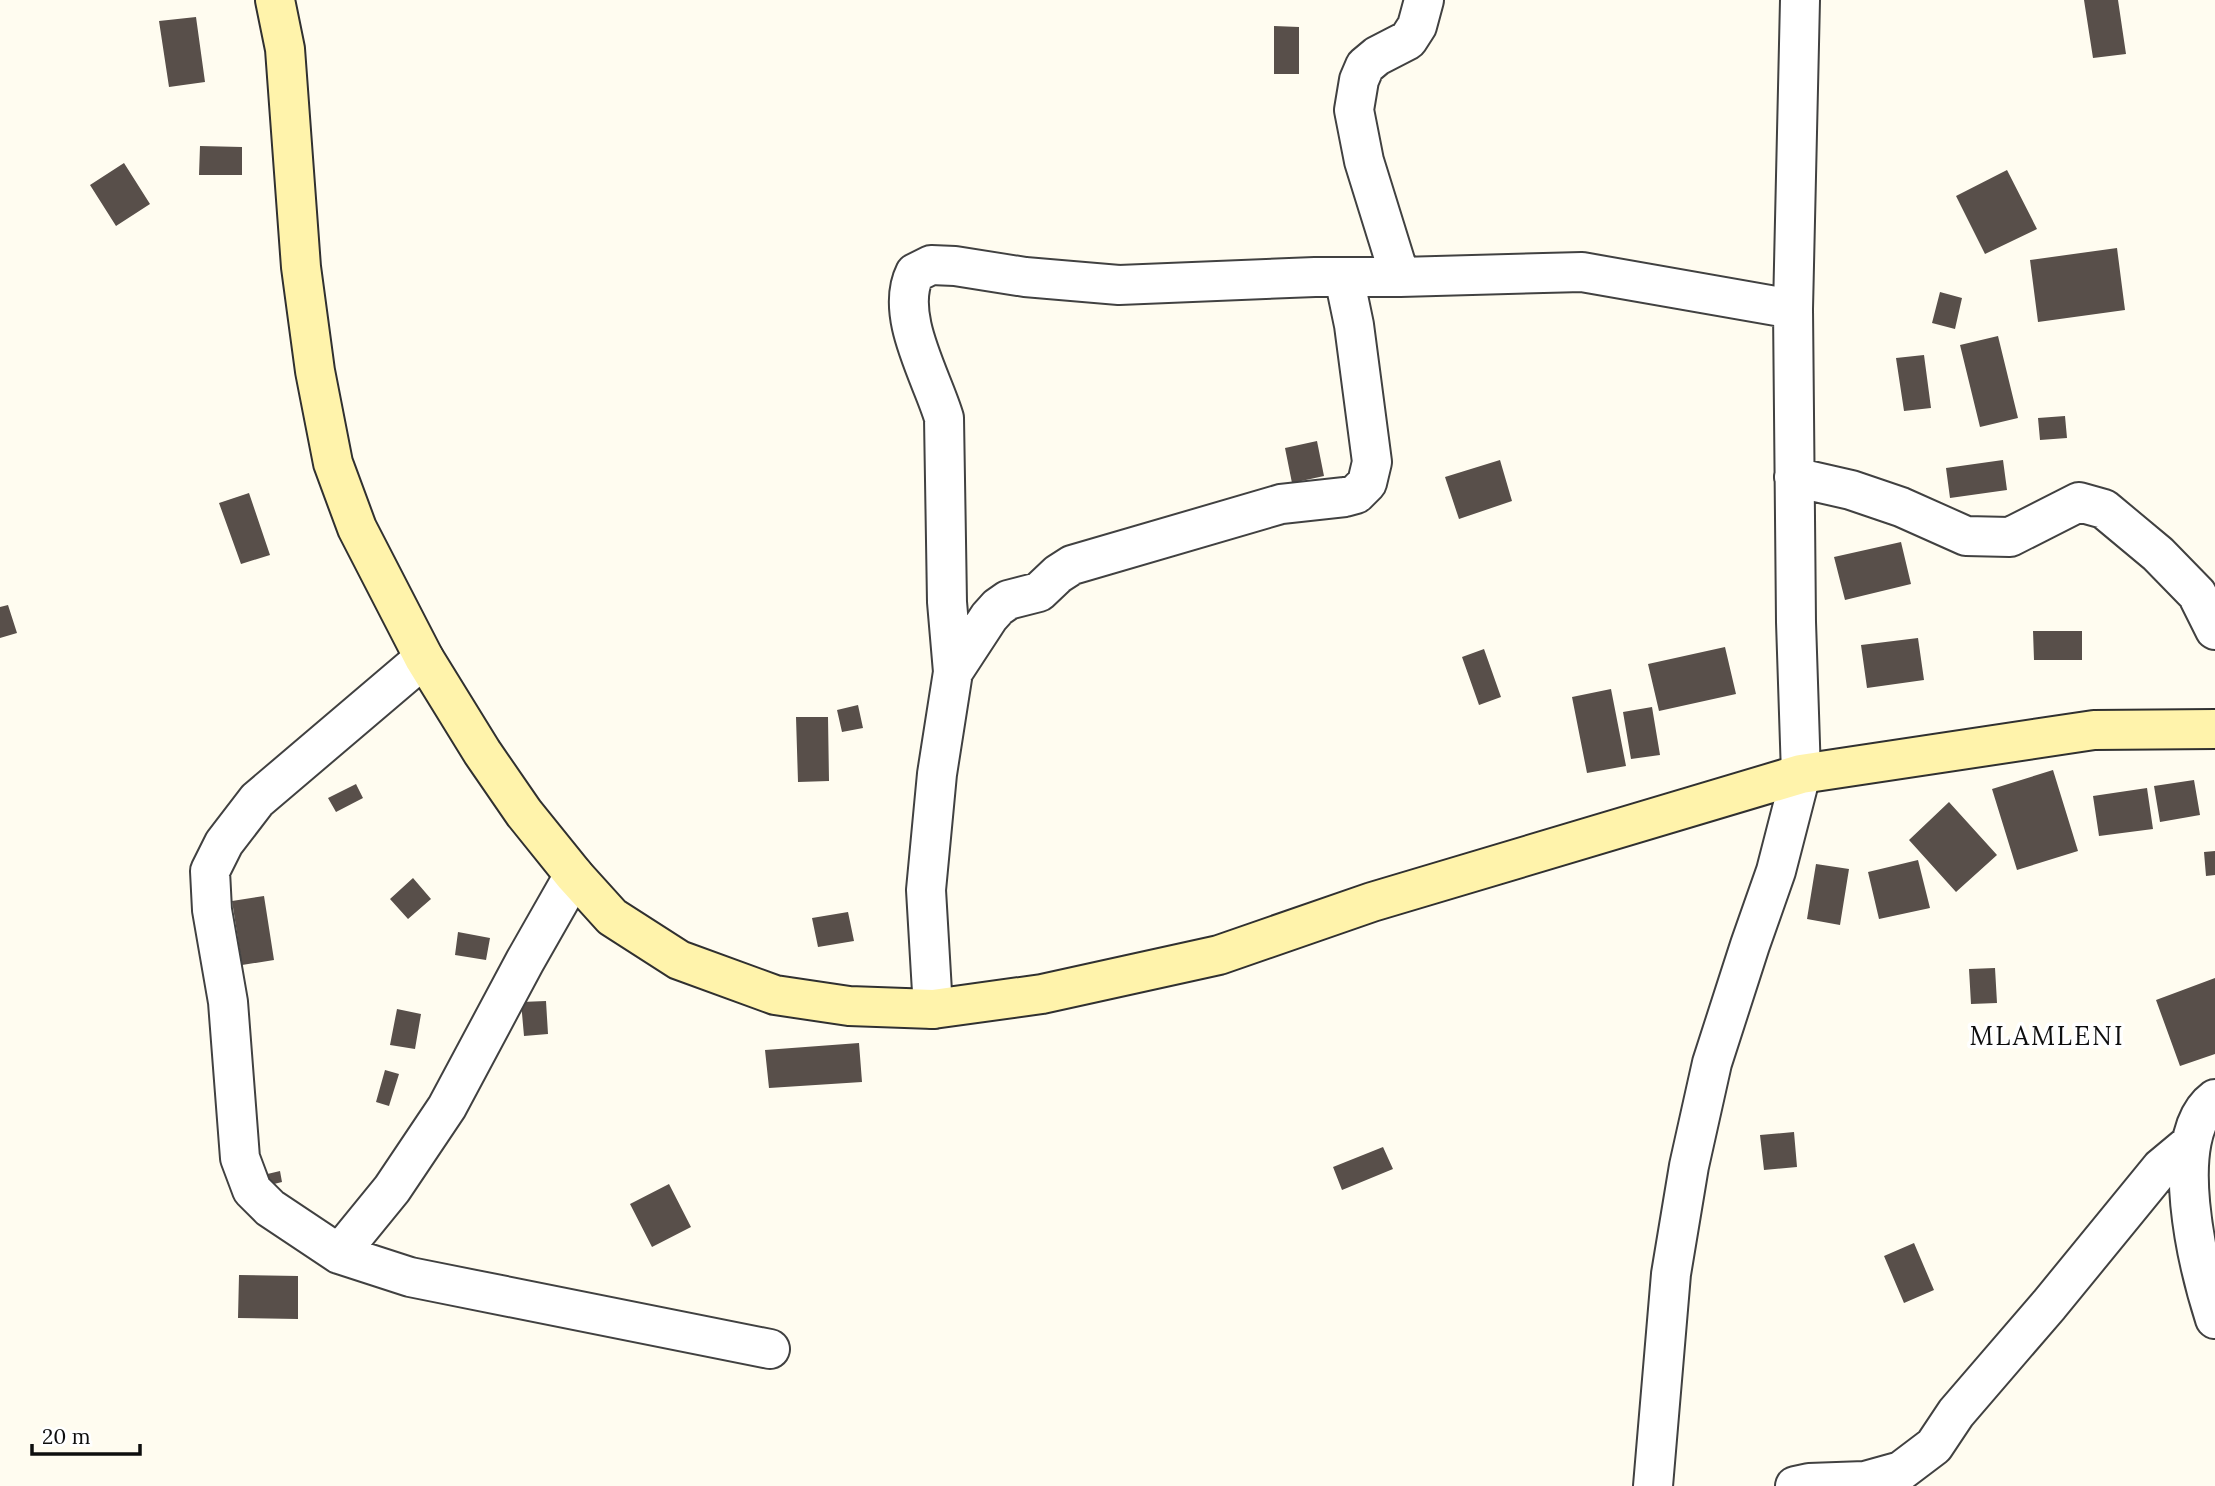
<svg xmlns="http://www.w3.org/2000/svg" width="2215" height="1486" font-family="Lora,serif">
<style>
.building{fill:#584f4a}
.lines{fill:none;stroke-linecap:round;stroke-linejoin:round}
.minor-casing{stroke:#414141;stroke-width:42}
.secondary-casing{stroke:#303030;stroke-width:42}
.minor{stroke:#fff;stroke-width:38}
.secondary{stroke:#fff3ab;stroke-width:38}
.labels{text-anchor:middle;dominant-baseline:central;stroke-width:7;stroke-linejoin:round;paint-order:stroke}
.quarter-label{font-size:26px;letter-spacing:2px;fill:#0e0e0e;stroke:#fff}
</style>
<rect width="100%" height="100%" fill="#fffcf0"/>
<path class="building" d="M2084 0H2118L2126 54 2093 58Z
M196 17 205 82 169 87 159 21Z
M1274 26 1299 27V74H1274Z
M200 146 242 147V175H199Z
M124 163 150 204 116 226 90 185Z
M2007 170 2037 229 1985 254 1956 196Z
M2117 248 2125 310 2038 322 2030 260Z
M1940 292 1962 298 1955 329 1932 323Z
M1998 336 2018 418 1980 427 1960 345Z
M1924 355 1931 408 1904 411 1896 358Z
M2065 416 2067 438 2040 440 2038 418Z
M1317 441 1324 476 1292 483 1285 448Z
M1500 460 1512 501 1459 519 1445 477Z
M2003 460 2007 490 1950 498 1946 468Z
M249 493 270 555 241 564 219 503Z
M1901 542 1911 584 1845 600 1834 557Z
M8 605 17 633 0 638V607Z
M2033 631H2082V660H2034Z
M1918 638 1924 680 1867 688 1861 645Z
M1725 647 1736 694 1659 711 1648 664Z
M1484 649 1501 697 1479 705 1462 657Z
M1611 689 1626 766 1587 773 1572 697Z
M858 705 863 728 842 732 837 710Z
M1652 707 1660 755 1631 759 1623 712Z
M796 717H828L829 781 798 782Z
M2053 770 2078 851 2017 870 1992 789Z
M2194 780 2200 815 2160 822 2154 786Z
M356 784 363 798 336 812 328 798Z
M2147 788 2153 829 2099 836 2093 796Z
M1949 802 1997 855 1956 892 1909 840Z
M2215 851V875L2206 876 2204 852Z
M1918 860 1930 908 1879 919 1868 872Z
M1816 864 1849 869 1840 925 1807 919Z
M413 878 431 899 408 919 390 899Z
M264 896 274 960 242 965 232 901Z
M848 912 854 941 818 947 812 918Z
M458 932 490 938 486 960 455 955Z
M1995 968 1997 1003 1971 1004 1969 969Z
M2215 978V1054L2180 1066 2156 1000Z
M546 1001 548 1034 524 1036 521 1002Z
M397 1009 421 1014 415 1049 390 1045Z
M859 1043 862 1082 769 1088 765 1050Z
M385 1070 399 1074 389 1106 376 1102Z
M1794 1132 1797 1167 1764 1170 1760 1135Z
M1383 1147 1393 1169 1342 1190 1333 1167Z
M280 1171 282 1182 262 1187 259 1176Z
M669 1184 691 1227 652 1247 630 1204Z
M1914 1243 1934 1290 1904 1303 1884 1256Z
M239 1275 298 1276V1319L238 1318Z"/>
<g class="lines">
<g class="minor-casing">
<path id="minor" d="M1400 277 1364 161 1354 110 1359 80 1365 66 1377 56 1408 40 1417 26 1424 0
M1794 477 1851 490 1901 507 1966 536 2010 537 2079 502 2104 509 2158 554 2197 594 2215 630
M424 658 257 800 224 843 210 871 212 910 228 1002 240 1158 252 1190 270 1208 339 1254 410 1277 770 1349
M953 672 947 602 944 418C932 377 894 315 915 273L931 265 955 266 1025 277 1119 285 1315 277H1400L1582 272 1793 309
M933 1009 926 890 937 774 953 672 989 617 998 607 1008 600 1039 592 1058 574 1072 565 1281 504 1345 497 1356 494 1367 483 1372 462 1354 325 1344 277
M2215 1099C2165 1136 2199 1269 2215 1319
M339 1254 392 1189 447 1107 525 961 574 875
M1653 1486 1671 1274 1689 1166 1712 1063 1750 945 1776 871 1801 774 1796 622 1793 309 1800 0
M1795 1486 1809 1483 1865 1481 1901 1471 1934 1446 1956 1413 2049 1305 2161 1168 2191 1143"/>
</g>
<g class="secondary-casing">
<path id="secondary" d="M275 0 285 49 301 267 315 371 333 463 357 528 424 658 482 752 524 813 574 875 612 917 679 960 775 995 849 1006 933 1009 1042 994 1219 955 1372 902 1801 774 2094 730 2215 729"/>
</g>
<use href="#minor" class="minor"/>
<use href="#secondary" class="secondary"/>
</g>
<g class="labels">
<g class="quarter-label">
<text x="2047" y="1035">MLAMLENI</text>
</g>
</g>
<path d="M32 1444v10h108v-10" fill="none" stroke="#0e0e0e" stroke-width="3.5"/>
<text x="42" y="1444" font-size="21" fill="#0e0e0e" stroke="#ffffff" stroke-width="5" paint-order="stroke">20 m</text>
</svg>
